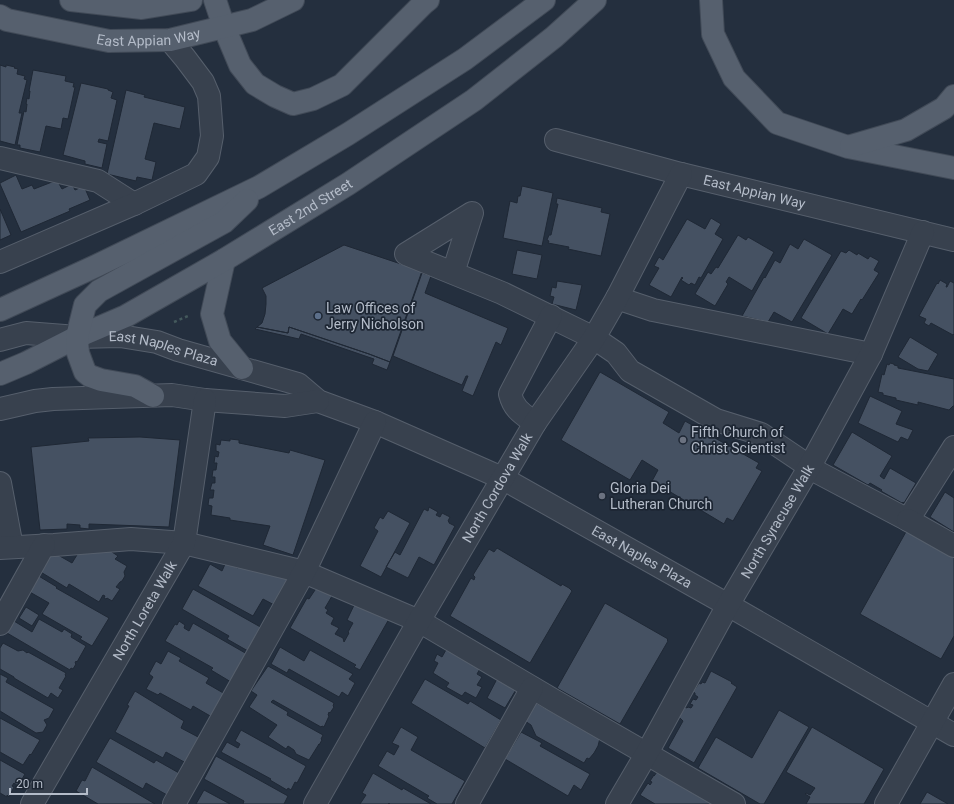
<svg xmlns="http://www.w3.org/2000/svg" width="954" height="804" font-family="Roboto,sans-serif">
<style>
.building{fill:#455162;stroke:#1f2835}
.lines{fill:none;stroke-linecap:round;stroke-linejoin:round}
.minor-casing{stroke:#565f6c;stroke-width:24}
.major-casing{stroke:#414a57;stroke-width:24}
.path{stroke:#44595c;stroke-width:2.5;stroke-dasharray:3 3;stroke-linecap:butt}
.minor{stroke:#38414e;stroke-width:22}
.major{stroke:#56606e;stroke-width:22}
.service-dot{fill:#5c6f8a;stroke:#1d2633;stroke-width:1.5}
.worship-dot{fill:#6b7280;stroke:#1d2633;stroke-width:1.5}
.labels{text-anchor:middle;dominant-baseline:central;stroke-width:3.5;stroke-linejoin:round;paint-order:stroke}
.street-label{font-size:14px;fill:#b4bcc9;stroke:#1d2633}
.poi-label{font-size:14px;fill:#b4bcc9;stroke:#1d2633;text-anchor:start}
</style>
<rect width="100%" height="100%" fill="#242f3e"/>
<path class="building" d="M0 65 6 67V65L15 67 14 68 18 69 17 74 25 76 24 79 27 80 19 113H22L15 145 0 141Z
M33 70 66 76 65 81 74 83 73 87H75L68 119 63 118 61 129 46 126 40 152 20 148V145H17L24 111 26 112 27 104H26L27 98 29 99 30 91H29Z
M81 83 108 89V90L113 92 111 98 117 100 108 141 99 139 98 142 107 144 102 168 85 164V161L63 155Z
M126 90 145 95 144 97 185 107 180 129 154 123 145 159 156 162 152 180 137 177 136 181 107 174Z
M16 175 22 189 32 185 34 189 52 182H58L62 189 72 184 75 190 84 186 90 200 69 209 70 211 21 232 0 184V183Z
M522 186 553 193 542 246 503 238 510 201 517 203 518 196H520Z
M557 198 602 208 601 212 610 214 601 256 568 249 569 247 548 243 549 241 547 240 549 235H551L558 204H556Z
M0 209 11 235 0 240Z
M711 218 721 224 715 234 723 239 701 278 699 277 695 285 691 283 689 285 681 280 683 278 682 277 671 297 649 285 659 268 654 266 659 257 663 260 687 219 705 229Z
M738 235 746 240 748 237 774 252 752 291 729 277 726 282 728 284 715 306 695 294 708 272 711 274 716 267 718 268Z
M804 239 832 255 792 322 774 312 768 322 742 316 764 277 765 278 775 260 780 263 790 244 798 249Z
M344 245 422 271 390 362 369 354 289 327 288 333 257 327 262 323 265 314 266 304V296L262 288Z
M517 250 542 255 537 279 512 274Z
M849 250 857 255 858 253 868 259 870 256 879 261 874 270 879 273 862 300 861 299 852 314 843 309 828 334 801 318 841 251 846 253Z
M422 273 431 276 425 293 508 328 501 345 496 342 473 396 462 391 468 376H466L462 385 393 356Z
M940 280 947 284 946 287H947L950 281 954 283V334L953 335 931 323 929 326 924 323 926 319 919 316 937 283 938 284Z
M557 281 582 285 576 310 552 304 554 297 550 296 552 287 556 288Z
M257 327 288 333 289 327 369 354 390 362 387 370 372 364 374 359 301 334 299 339 255 329Z
M910 337 938 354 928 371 918 369 898 357Z
M890 363 894 364V365L898 366V368L954 379V406H953L949 410 918 402V405L896 400V398L883 395V393L878 392 882 374 884 375 887 364 889 365Z
M600 372 669 412 663 423 679 433 685 421 759 463 756 468 762 471 733 521 727 518 724 524 652 481 658 470 642 460 630 480 561 440Z
M870 396 902 411 896 424 913 430 908 440 901 437 898 442 858 423Z
M852 432 892 456 880 476 884 479 890 468 916 483 904 503 903 502 902 503 881 491 882 490 870 483 868 485 833 465Z
M140 437 180 440 169 527 89 524V529L80 528V525L67 524V529L40 530 31 447 89 441 88 438Z
M230 439 239 440V443L289 453 290 450 325 460 293 555 263 545 270 526 230 520V518L211 515 212 506 208 505 209 498H213L214 490H210L212 483H215V477H212L213 470H216L217 463H214L215 456 218 457 219 452 216 451V444L220 445 221 440 230 441Z
M945 492 954 498V532L930 517Z
M429 507 438 512 436 515 440 517 442 513 450 517 448 521 449 522V523L455 526 434 565 419 557 408 578 386 567 395 552 400 555 424 509 428 511Z
M388 511 410 523 381 577 360 566 378 531 374 528 380 517 383 519Z
M907 530 954 556V636L941 659 860 614Z
M106 548 118 556 115 559 127 566 124 572 125 576 122 581 120 582 116 587 120 589 112 601 107 598 106 599 104 598 105 596 103 595 99 602 69 584 67 588 39 571 51 551 72 563 80 550Z
M497 548 561 586 562 584 569 588 572 591 530 663 450 616 471 578 474 580 475 577 473 575 489 549 494 552Z
M226 562 238 568 239 566 291 579 278 607 263 599 253 616 198 586 210 564 222 571Z
M37 575 57 587 56 588 109 618 92 646 80 639 82 637 42 614 49 603 28 591Z
M317 587 332 596 325 608 328 610 326 613 334 618 331 624 339 628 335 634 343 638 344 642 349 633 348 632 353 623 347 620 356 601 389 619 360 670 354 667 356 665 290 628 307 598 309 599Z
M193 589 264 629 248 651 227 639 229 636 182 609Z
M605 603 668 639 667 640 668 641 620 724 557 688Z
M26 607 39 615 32 626 19 618Z
M39 619 62 632 64 629 72 634 71 637 86 646 77 662 76 661 75 663 76 664 73 669 71 668 70 670 7 633 14 621 32 632Z
M179 621 185 625 184 628 189 631 193 623 247 654 231 682 211 670 213 668 165 641 175 624 177 625Z
M3 643 18 651 23 650 27 653 28 652 66 673 65 675 66 676 59 688 63 690 58 698 51 693 48 698 14 678V677L0 669V648Z
M280 647 304 661 310 650 353 674 349 679 355 683 348 696 342 692 339 697 289 669 287 673 271 664Z
M447 648 481 667 477 674 482 677 477 685 482 687 476 698 465 692 462 696 446 687 449 683 433 673 438 663 434 661 437 654 442 657Z
M168 651 181 658 179 661 209 678 206 683 225 694 212 717 193 706 191 710 160 693 158 695 146 689 153 677 149 674 156 661 161 664Z
M268 666 334 703 333 706 334 707 330 713 329 712 328 715 329 716 324 727 322 726 321 727 273 700 271 702 288 712 287 715 323 735 321 739 322 740 319 745V744L309 760 296 754 294 750 288 746 286 749 268 737 277 725 249 707 257 695 251 691Z
M711 671 732 682 731 683 737 687 694 763 668 748 683 721 679 717 685 707 687 708 688 707 691 708 693 705 690 704 693 699 696 700 698 697 695 695V693L693 692 699 683 701 684 702 682 705 683Z
M0 674 8 678 6 682 54 709 49 718 44 720 47 725 43 732 36 733 0 711Z
M498 677 517 688 505 708 487 698Z
M425 679 468 704 470 701 501 720 485 748 411 703Z
M135 691 184 721 181 728 200 738 186 763 166 752 163 758 115 732 129 706 127 705Z
M532 701 600 738 598 746 594 753 589 759 587 758 584 763 536 736 531 725 522 719Z
M779 710 809 727 764 804H760L698 768 716 737 752 758Z
M0 718 40 740 31 755 30 754 23 765 0 752Z
M401 727 418 737 411 750 465 781 452 804H437L427 798 429 796 378 766 387 751 394 755 399 746 392 743Z
M812 727 884 769 864 804H806L810 797 805 794 806 793 810 795 815 788 786 772Z
M241 730 306 766 297 783 295 782 291 790 288 788 287 790 270 780 271 779 221 752 227 742 238 748 240 744 235 741Z
M521 732 542 743 540 746 590 774 581 790 574 785 568 796 505 759Z
M110 738 154 763 156 760 179 773 167 795 146 783 143 789 96 762Z
M216 756 288 796 284 804H243L244 801 204 779Z
M0 760 25 774 18 786 14 783 12 786 14 787 9 797 7 795V797L0 793Z
M92 767 155 804H98L76 791 82 780 85 781Z
M657 772 712 804H655L640 795 648 783 650 785 652 782 650 781 654 775V776Z
M373 773 402 790 403 788 431 804H390L389 803 388 804H360L366 795 362 793Z
M204 790 230 804H196Z
M927 792 948 804H920Z"/>
<g class="lines">
<g class="minor-casing">
<g id="minor">
<path id="s1" d="M556 140 681 174 954 240"/>
<path d="M0 158 98 181 134 204"/>
<path d="M0 262 134 204 196 174 208 157 212 136 209 96 203 82 185 58 170 40"/>
<path d="M453 273 472 213 406 254 502 293 594 338 616 353 630 371 716 420 761 434 819 473 908 520 954 447"/>
<path d="M617 298 653 310 871 354"/>
<path id="s2" d="M0 340 26 333 77 337 120 336 157 342 178 350 298 384 318 401 375 422 502 478 728 605 954 735"/>
<path d="M0 409 35 401 53 399 172 395 205 400 285 406 318 401"/>
<path d="M535 423C523 414 514 410 510 394L551 316"/>
<path d="M0 483 12 547"/>
<path d="M908 520 954 546"/>
<path d="M0 548 54 545 131 539 184 543 304 572 419 621 555 701 734 804"/>
<path d="M0 624 44 545"/>
<path id="s3" d="M32 804 184 543 205 400"/>
<path d="M174 804 304 572 375 422"/>
<path id="s4" d="M315 804 419 621 535 423 594 338 617 298 681 174"/>
<path d="M467 804 532 688"/>
<path id="s5" d="M617 804 647 753 728 605 810 466 871 354 923 232"/>
<path d="M886 804 954 684"/>
</g>
</g>
<g class="major-casing">
<g id="major">
<path d="M71 0 142 8 191 0"/>
<path d="M215 0 224 27 240 65 255 84 275 96 293 104 313 99 342 85 423 4 428 0"/>
<path d="M711 0 713 34 734 78 777 123 848 147 954 168"/>
<path id="s6" d="M0 16 7 20 109 41 170 40 252 20 293 0"/>
<path d="M851 146 906 130 944 108 954 96"/>
<path d="M224 260 212 314 220 341 242 368"/>
<path d="M0 310 96 266 259 187 348 134 465 59 544 0"/>
<path id="s7" d="M0 374 26 363 77 337 126 316 224 260 348 184 474 100 554 37 595 0"/>
<path d="M153 396 135 386 101 380 90 376 85 372 78 353 77 337 85 305 99 291 224 222 247 200"/>
</g>
</g>
<path class="path" d="M174 322 188 316"/>
<use href="#minor" class="minor"/>
<use href="#major" class="major"/>
</g>
<circle class="service-dot" cx="318" cy="316" r="4"/>
<g class="worship-dot">
<circle cx="683" cy="440" r="4"/>
<circle cx="602" cy="496" r="4"/>
</g>
<g class="labels">
<g class="street-label">
<text stroke="none"><textPath href="#s6" startOffset="152">East Appian Way</textPath></text>
<text stroke="none"><textPath href="#s1" startOffset="205">East Appian Way</textPath></text>
<text stroke="none"><textPath href="#s7" startOffset="353">East 2nd Street</textPath></text>
<text stroke="none"><textPath href="#s2" startOffset="166">East Naples Plaza</textPath></text>
<text stroke="none"><textPath href="#s4" startOffset="365">North Cordova Walk</textPath></text>
<text stroke="none"><textPath href="#s5" startOffset="325">North Syracuse Walk</textPath></text>
<text stroke="none"><textPath href="#s2" startOffset="692">East Naples Plaza</textPath></text>
<text stroke="none"><textPath href="#s3" startOffset="224">North Loreta Walk</textPath></text>
</g>
<g class="poi-label">
<text x="326" y="308">Law Offices of<tspan x="326" dy="16">Jerry Nicholson</tspan></text>
<text x="691" y="432">Fifth Church of<tspan x="691" dy="16">Christ Scientist</tspan></text>
<text x="610" y="488">Gloria Dei<tspan x="610" dy="16">Lutheran Church</tspan></text>
</g>
</g>
<path d="M10 788v6h77v-6" fill="none" stroke="#b4bcc9" stroke-width="2"/>
<text x="16" y="788" font-size="12" fill="#b4bcc9" stroke="#1d2633" stroke-width="3" paint-order="stroke">20 m</text>
</svg>
